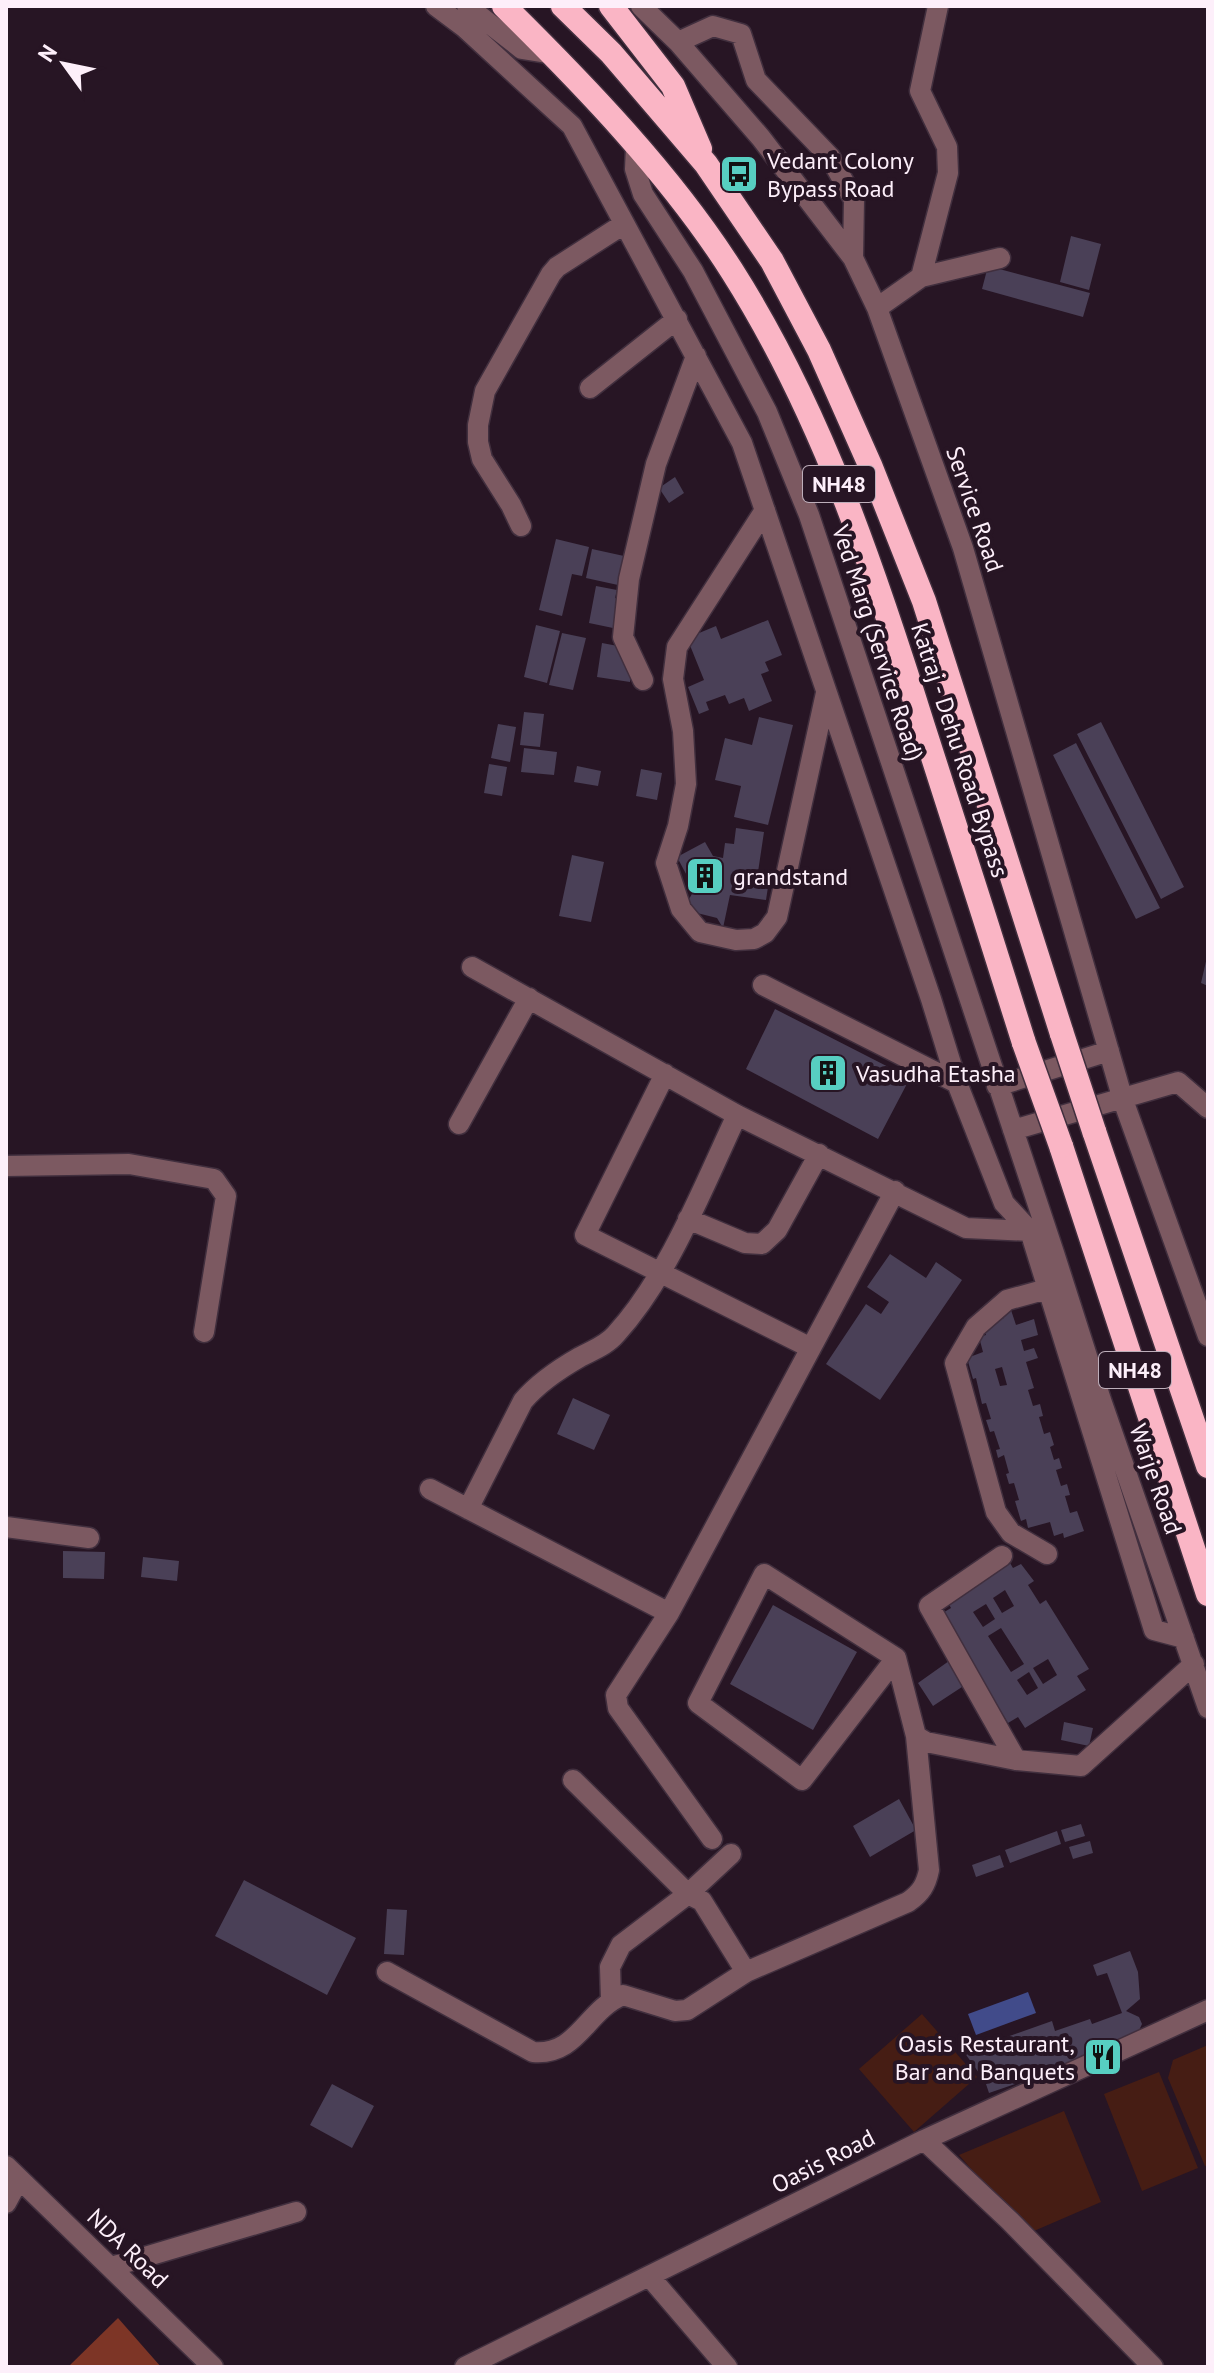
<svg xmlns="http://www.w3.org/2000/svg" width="1214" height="2373" font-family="'PT Sans',sans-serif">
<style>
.green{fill:#461d14}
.forest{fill:#7d3526}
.water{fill:#414b8a}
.building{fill:#4a4057;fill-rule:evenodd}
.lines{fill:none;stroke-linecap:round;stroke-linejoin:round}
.minor-casing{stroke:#412f3e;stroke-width:23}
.highway-casing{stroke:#412f3e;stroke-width:27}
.minor{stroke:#7c5961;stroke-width:20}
.highway{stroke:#fab5c5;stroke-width:24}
.highway-bridge-casing{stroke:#412f3e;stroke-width:27;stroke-linecap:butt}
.highway-bridge{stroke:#fab5c5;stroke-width:24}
.labels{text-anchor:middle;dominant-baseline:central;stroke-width:8;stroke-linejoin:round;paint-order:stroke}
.shield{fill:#271524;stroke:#bdaeba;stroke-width:2}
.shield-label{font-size:22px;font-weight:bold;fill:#fdeffa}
.poi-label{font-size:24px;fill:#fdeffa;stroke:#271524;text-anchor:start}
.street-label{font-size:24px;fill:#fdeffa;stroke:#271524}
</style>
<rect width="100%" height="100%" fill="#271524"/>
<path class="green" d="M922 2014 977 2077 914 2132 859 2069Z
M1208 2045V2165L1205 2166 1168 2078 1173 2060Z
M1159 2072 1198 2168 1142 2191 1104 2094Z
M1064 2111 1101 2202 1027 2234 959 2155Z"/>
<path class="forest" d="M118 2318 161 2367H68Z"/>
<path class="water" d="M1028 1992 1036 2013 976 2035 968 2014Z"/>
<path class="building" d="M1071 236 1101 244 1089 290 1060 282Z
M988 266 1090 293 1083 317 982 289Z
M675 477 684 493 669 503 659 488Z
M556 539 589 547 582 576 572 574 562 616 539 610Z
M592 549 624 556 618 585 586 578Z
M596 586 617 590 615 598 619 599 613 628 589 623Z
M768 620 782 655 765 662 769 671 761 674 772 701 749 711 744 698 729 704 725 695 706 702 709 710 699 714 688 687 704 680 687 638 716 626 721 639Z
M536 625 560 631 547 683 524 677Z
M562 633 586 638 573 690 549 685Z
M602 643 623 647V664L629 665 628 671 631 673 630 682 597 677Z
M524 712 544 714 540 747 520 745Z
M759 717 793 725 768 825 734 817 741 786 715 780 725 738 752 745Z
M1101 722 1184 887 1161 899 1077 734Z
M498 724 516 727 510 762 491 758Z
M1076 743 1160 908 1136 919 1053 755Z
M524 748 557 752 554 775 521 772Z
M489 764 507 767 502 796 484 793Z
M577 766 601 771 598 786 574 782Z
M641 769 662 773 657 800 636 796Z
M736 828 764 832 758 872 770 874 766 900 730 895 723 928 717 918 693 912 689 899 696 887H693L677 857 705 842 713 856 723 858 725 843 734 844Z
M572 855 604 862 591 922 559 916Z
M1207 957H1208V986L1201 983Z
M775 1009 910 1078 878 1139 746 1069Z
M890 1254 926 1278 936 1262 962 1280 880 1400 826 1364 866 1304 881 1314 889 1302 867 1287Z
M1010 1307 1016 1325 1034 1319 1038 1335 1021 1340 1024 1351 1034 1348 1038 1358 1026 1362 1034 1388 1028 1390 1033 1406 1040 1404 1043 1416 1039 1417 1044 1434 1050 1432 1054 1445 1050 1447 1054 1460 1059 1458 1062 1468 1056 1470 1061 1486 1067 1484 1070 1495 1065 1496 1070 1513 1077 1511 1084 1531 1064 1538 1063 1533 1054 1536 1050 1522 1028 1528 1026 1519 1021 1521 1015 1501 1019 1500 1014 1483 1009 1484 1006 1474 1009 1473 1004 1455 998 1458 996 1450 1000 1449 994 1431 990 1432 986 1420 991 1419 986 1403 982 1404 976 1378 973 1379 967 1358 983 1352 979 1337 986 1335 984 1329 993 1326 991 1322 1004 1318 1001 1309ZM1002 1367 1007 1385 1000 1386 995 1369Z
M573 1398 610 1415 594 1450 557 1434Z
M63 1551 105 1552 104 1579 63 1578Z
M143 1557 179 1561 177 1581 141 1577Z
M1007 1558 1013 1568 1021 1564 1034 1581 1028 1585 1040 1604 1046 1600 1089 1669 1077 1676 1086 1690 1025 1728 1018 1717 1008 1723 941 1614 951 1608 945 1597ZM1005 1590 1014 1606 1002 1613 993 1598ZM986 1604 995 1619 983 1627 973 1612ZM1001 1628 1024 1664 1011 1672 988 1636ZM1048 1659 1057 1675 1043 1684 1033 1668ZM1029 1672 1038 1688 1027 1695 1017 1680Z
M773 1605 857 1652 813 1730 730 1684Z
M949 1661 965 1685 933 1706 918 1683Z
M1064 1722 1093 1728 1089 1746 1061 1740Z
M899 1799 916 1830 870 1857 853 1826Z
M1081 1824 1085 1836 1065 1842 1061 1830Z
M1057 1831 1061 1844 1010 1863 1005 1850Z
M1090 1841 1093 1853 1073 1859 1069 1847Z
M1000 1855 1004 1867 976 1877 972 1865Z
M244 1880 356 1938 327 1995 215 1936Z
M387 1909 407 1910 404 1955 384 1954Z
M1130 1951 1138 1972 1140 1999 1126 2011 1139 2017 1142 2024 1135 2039 1102 2054 989 2093 982 2072 979 2073 964 2052 1052 2021 1055 2031 1090 2019 1092 2024 1122 2013 1107 1973 1097 1976 1093 1965Z
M332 2084 374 2106 352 2148 310 2125Z"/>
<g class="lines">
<g class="minor-casing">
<path id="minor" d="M436 6 464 27 572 126 742 443 931 999 957 1083 1004 1203 1030 1231
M467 6 522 49 553 54
M641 6 678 42 761 138 853 258 877 308 963 548 1123 1100 1208 1336
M678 42 713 26 741 34 756 80 830 157 854 200 853 258
M636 147 635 169 643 194 693 271 767 412 809 515 1054 1253 1101 1400 1208 1708
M921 277 948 173 947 147 920 91 938 6
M877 308 921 277 1000 258
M590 388 677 319
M765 510 677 647 673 679 683 731 686 784 678 826 666 863 681 909 700 932 736 940 754 939 765 933 777 917 826 693
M521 526 511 505 482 459 478 442V425L485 391 551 274 557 267 624 224
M643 680 623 637 629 579 656 464 696 356
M472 967 737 1115 966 1228 1030 1231
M763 985 957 1083
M665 1074 585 1235 811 1348
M997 1086 1109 1051
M459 1124 529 998
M1013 1130 1178 1082 1208 1108
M6 1166 129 1164 214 1179 226 1196 204 1332
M688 1219 745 1243 762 1244 777 1230 819 1154
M1041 1234 1030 1231 1154 1630 1184 1638
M430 1489 669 1613
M468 1509 523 1401C539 1382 559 1369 580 1357 593 1350 607 1345 616 1334 669 1276 704 1185 737 1115
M6 1527 89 1538
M1047 1554 1011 1533 996 1512 955 1363 976 1327 1007 1300 1047 1289
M1002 1556 929 1606 1016 1760
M896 1658 802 1780 698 1703 764 1574 896 1658 916 1736 926 1742 1016 1760 1081 1766 1194 1664
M573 1780 688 1894 702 1901 746 1972
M712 1839 618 1708 616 1695 669 1613 895 1191
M387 1972 533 2052C578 2056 586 2010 623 1995L675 2011 687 2010 746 1972 908 1902C921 1893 926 1885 929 1870L916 1736
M611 2000 610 1967 621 1945 688 1894 731 1854
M924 2140 1010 2221 1153 2367
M6 2166 213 2367
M6 2203 19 2179
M111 2267 296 2212
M650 2277 727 2367
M465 2367 924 2140 1208 2010"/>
</g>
<g class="highway-casing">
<path id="highway" d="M504 6C585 86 671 175 732 271 821 411 874 570 923 726 957 832 991 937 1024 1043
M563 6 611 53 706 164 772 261 819 350 870 465 924 601 1062 1034
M611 6 673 86 700 149
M1094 1131 1208 1466
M1061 1146 1208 1594"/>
</g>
<use href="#minor" class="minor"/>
<use href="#highway" class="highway"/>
<g class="highway-bridge-casing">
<path id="highway-bridge" d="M1062 1034 1094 1131
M1024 1043 1061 1146"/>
</g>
<use href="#highway-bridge" class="highway-bridge"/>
</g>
<defs>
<g id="bus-square" transform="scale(2)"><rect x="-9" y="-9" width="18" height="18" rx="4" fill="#57cec1" stroke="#271524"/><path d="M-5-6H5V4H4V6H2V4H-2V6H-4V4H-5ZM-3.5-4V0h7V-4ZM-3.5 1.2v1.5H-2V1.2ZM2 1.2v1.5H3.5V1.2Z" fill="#111"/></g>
<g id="building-square" transform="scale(2)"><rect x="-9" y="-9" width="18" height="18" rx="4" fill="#57cec1" stroke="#271524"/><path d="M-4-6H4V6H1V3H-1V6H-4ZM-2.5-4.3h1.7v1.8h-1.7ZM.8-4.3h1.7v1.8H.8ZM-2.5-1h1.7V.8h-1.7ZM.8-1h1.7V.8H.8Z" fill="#111"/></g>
<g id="restaurant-square" transform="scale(2)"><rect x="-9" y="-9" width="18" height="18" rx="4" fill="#57cec1" stroke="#271524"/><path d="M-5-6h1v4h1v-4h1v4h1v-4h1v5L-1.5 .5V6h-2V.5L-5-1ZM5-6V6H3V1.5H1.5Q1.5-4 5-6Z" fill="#111"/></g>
</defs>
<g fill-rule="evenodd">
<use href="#bus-square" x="739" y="174"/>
<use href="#building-square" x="705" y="876"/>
<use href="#building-square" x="828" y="1073"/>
<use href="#restaurant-square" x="1103" y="2057"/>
</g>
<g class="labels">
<g class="shield">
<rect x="803" y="466" width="72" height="36" rx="6"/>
<rect x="1099" y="1352" width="72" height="36" rx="6"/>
</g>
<g class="shield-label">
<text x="839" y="484">NH48</text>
<text x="1135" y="1370">NH48</text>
</g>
<g class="poi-label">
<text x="767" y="160">Vedant Colony<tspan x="767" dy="28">Bypass Road</tspan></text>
<text x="733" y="876">grandstand</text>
<text x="856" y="1073">Vasudha Etasha</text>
<text x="1075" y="2043" text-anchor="end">Oasis Restaurant,<tspan x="1075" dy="28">Bar and Banquets</tspan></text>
</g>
<g class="street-label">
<text transform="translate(975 509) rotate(71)">Service Road</text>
<text transform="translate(878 643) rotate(72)">Ved Marg (Service Road)</text>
<text transform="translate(960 750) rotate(72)">Katraj - Dehu Road Bypass</text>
<text transform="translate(1156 1479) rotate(71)">Warje Road</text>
<text transform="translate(823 2161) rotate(-27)">Oasis Road</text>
<text transform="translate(128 2248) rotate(44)">NDA Road</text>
</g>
</g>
<rect width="1214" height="2373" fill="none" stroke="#fdeffa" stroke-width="16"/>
<g transform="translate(64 64) rotate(303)" stroke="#271524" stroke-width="6" paint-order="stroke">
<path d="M0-6L14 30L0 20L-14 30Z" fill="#fdeffa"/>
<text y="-12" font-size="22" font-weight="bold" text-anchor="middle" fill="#fdeffa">N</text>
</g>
</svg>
